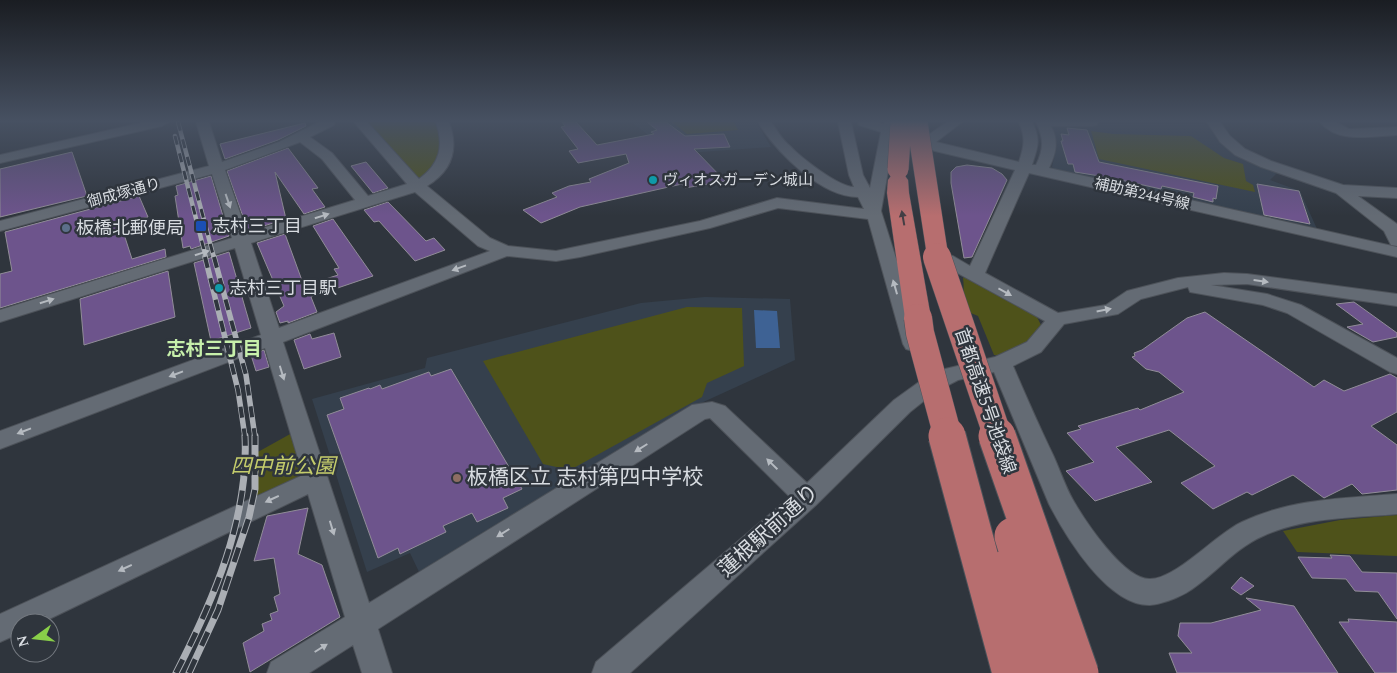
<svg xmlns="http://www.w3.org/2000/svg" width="1397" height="673" font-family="Spectral,'Noto Sans JP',serif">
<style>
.built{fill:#35404d}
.green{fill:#4e521a}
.water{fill:#3e6294}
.building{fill:#6d548c;stroke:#918d98}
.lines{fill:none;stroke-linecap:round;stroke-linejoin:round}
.minor-casing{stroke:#4d5259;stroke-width:2}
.highway-casing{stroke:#4d5259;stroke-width:1}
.minor{fill:#646b74;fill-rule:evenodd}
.highway{fill:#b76e6f;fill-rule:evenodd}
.rail-far2-casing{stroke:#aaaeb4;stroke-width:4.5}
.rail-far1-casing{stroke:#aaaeb4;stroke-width:5.5}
.rail-casing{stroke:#aaaeb4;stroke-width:7}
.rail-far2{stroke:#2f353d;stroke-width:3;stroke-dasharray:9;stroke-linecap:butt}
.rail-far1{stroke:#2f353d;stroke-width:4;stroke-dasharray:11;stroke-linecap:butt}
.rail{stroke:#2f353d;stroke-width:5;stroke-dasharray:15;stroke-linecap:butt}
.highway-bridge-far2-casing{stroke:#4d5259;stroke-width:22;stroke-linecap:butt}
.highway-bridge-far1-casing{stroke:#4d5259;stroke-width:29;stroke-linecap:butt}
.highway-bridge-casing{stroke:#4d5259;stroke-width:39;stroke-linecap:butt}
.highway-bridge-far2{stroke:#b76e6f;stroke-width:21}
.highway-bridge-far1{stroke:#b76e6f;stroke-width:28}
.highway-bridge{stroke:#b76e6f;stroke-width:37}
.oneway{fill:#b5bac0}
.oneway2{fill:#433e44}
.culture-dot{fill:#0f9aa8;stroke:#2f353d;stroke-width:2}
.transit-dot{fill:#1a4fb4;stroke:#2f353d;stroke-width:2}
.service-dot{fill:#5c6f8a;stroke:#2f353d;stroke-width:2}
.education-dot{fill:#8d6e63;stroke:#2f353d;stroke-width:2}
.labels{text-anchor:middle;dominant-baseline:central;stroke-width:5;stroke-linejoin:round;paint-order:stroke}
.far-poi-label{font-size:15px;fill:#d8dce1;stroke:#2f353d;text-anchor:start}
.far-street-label{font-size:15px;fill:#d8dce1;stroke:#2f353d}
.poi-label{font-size:18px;fill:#d8dce1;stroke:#2f353d;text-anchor:start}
.street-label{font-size:18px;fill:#d8dce1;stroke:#2f353d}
.neighbourhood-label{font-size:19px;font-weight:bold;fill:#c7f0ab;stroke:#2f353d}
.near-park-label{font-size:21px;font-style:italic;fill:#c4cc6b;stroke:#2f353d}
.near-poi-label{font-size:21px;fill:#d8dce1;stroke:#2f353d;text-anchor:start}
.near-street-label{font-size:21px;fill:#d8dce1;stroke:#2f353d}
</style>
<rect width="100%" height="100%" fill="#2f353d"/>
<path class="built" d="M632 122H756L771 147 672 154Z
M1051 124H1204L1210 126 1278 172 1270 180 1300 191 1317 229 1057 171 1052 167 1057 144Z
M705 297 790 299 795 360 699 404 420 574 410 553 367 572 312 399 425 368 427 358 641 303Z"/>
<path class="green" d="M367 122H438L442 130 443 146 433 171 418 180Z
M672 122H734L738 130 687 134Z
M1091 131 1113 134 1191 136 1224 158 1243 164 1246 181 1253 185 1255 192 1099 159Z
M966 276 1036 315 1041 325 1028 343 1000 355H994L978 316 966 311C961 300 965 290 963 278Z
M687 307 742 308 744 366 707 383 702 397 570 470 543 464 483 361Z
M301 428 317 479 251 509 255 489 256 453Z
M1397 515V556L1297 552 1283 531 1340 520Z"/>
<path class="water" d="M754 310 777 311 780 348H756Z"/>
<path class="building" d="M562 122H576L597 145 654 134 651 132 657 130 647 122H666L685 136 724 134 730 147 694 149 725 181 685 188 682 184 580 207 541 223 523 210 557 197 552 193 569 186 591 182 589 179 629 163 626 154 578 163 569 151 578 149 561 127 565 126Z
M305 123 306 126 278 140 225 159 220 144Z
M1067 128 1087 130 1099 162 1218 186 1216 199 1213 198V202L1193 197 1194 193 1162 186 1161 189 1112 178 1075 172 1073 164H1068L1061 141H1063L1061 134 1069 135Z
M288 148 318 188 312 189 325 207 304 214 275 172 286 219 248 231 227 171Z
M72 152 87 196 0 217V169Z
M366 162 388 188 373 193 351 166Z
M967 165 992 168 1002 174 1007 180 972 257 964 258 951 183V172L956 167Z
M211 176 229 236 191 249 190 246 183 248 175 196 178 195 176 186Z
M1257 184 1299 191 1310 224 1264 215Z
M139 196 148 217 121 225 132 259 165 249 166 257 0 308V274L12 271 5 232Z
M388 202 426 241 434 238 445 250 415 261 379 221 374 222 364 210Z
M333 219 373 276 311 297 317 312 288 323V321L280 323 276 312 284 306 257 243 285 234 304 286 338 275 334 269 339 268 313 226Z
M229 252 251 328 211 341 194 263Z
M168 271 175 317 84 345 80 299Z
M1354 302 1397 333V337L1373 342 1347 327 1363 324 1336 304Z
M1205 312 1314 387 1324 380 1344 391 1390 374 1397 378V412L1371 426 1397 445V490L1362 494 1352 484 1324 498 1293 475 1252 495 1247 492 1213 509 1181 483 1215 466 1169 430 1116 447 1152 482 1095 501 1066 471 1094 462 1067 433 1081 429 1078 426 1138 408 1140 410 1184 392 1159 372 1146 369 1132 357 1135 356 1134 353 1142 350 1187 318Z
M334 333 341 357 304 369 294 340 310 334 312 339Z
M264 350 269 367 256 371 251 355Z
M451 369 522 489 503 498 508 508 477 522 472 513 443 526 446 532 400 554 398 548 378 558 327 415 344 409 340 398 369 388 370 389 380 385 382 389 429 372 431 376Z
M308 508 298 554 322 565 340 617 250 672 243 643 264 631 262 624 272 620 270 614 278 611 274 597 280 594 274 558 254 561 267 516Z
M1330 555 1350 556 1362 572 1397 573V619L1378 592 1355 591 1346 579 1312 578 1298 557 1332 558Z
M1241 577 1254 586 1241 595 1231 588Z
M1246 598 1294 606 1338 673H1177L1169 653H1192L1178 636 1180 623H1211L1261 610Z
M1348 619 1397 622V673H1375L1339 622H1349Z"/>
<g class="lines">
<g class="minor-casing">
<path id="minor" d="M145 122H169L162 126 0 163V155Z
M196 122H209L222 162 279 142 319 122H335L334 125 310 137 332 153 368 196 407 184 354 122H367L419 179C440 164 444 146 436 122H449C459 149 452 171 427 186L490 238 508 246 556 251 700 221 777 198 864 209 858 197C821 197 776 152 758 122H771C777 130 782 140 790 146 801 158 839 187 854 187L849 175 838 122H851L863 175 870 188 881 132 859 125 858 122H876L884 124 885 122H897L896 128 924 138 947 122H962L936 142 1019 162C1024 146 1026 138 1019 122H1032C1041 140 1038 146 1032 165H1036C1044 149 1044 138 1036 122H1098L1097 125 1092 126H1051C1059 141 1056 153 1049 168L1397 247V257L1029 173 985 273 1058 313 1106 305 1127 291 1178 278 1224 273 1247 274 1397 294V306L1247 284 1211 285 1267 294 1301 305 1397 358V374L1390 372 1287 313 1263 305 1190 292 1188 287 1141 299 1118 314 1064 324 1041 352 1013 366C1026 396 1039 426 1053 455 1060 470 1065 486 1073 500 1085 521 1124 580 1150 579 1176 579 1216 534 1242 522 1290 499 1345 498 1397 494V514C1352 518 1304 517 1263 536 1233 549 1214 576 1186 593 1177 598 1162 604 1150 605 1108 606 1066 537 1049 504L994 372 958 380 935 392 910 412 816 505 630 673H592L596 662 790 497 710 418 705 419 378 629 392 673H362L353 645 309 673H267L271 662 345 617 308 494 41 623H20V633L0 642V614L303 475 265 348 0 449V431L261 335 235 248 0 322V310L232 238 212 174 0 231V221L209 166ZM894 137 935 151 1015 170 970 266 953 256 947 255 941 256 938 260 941 264 1045 321 1027 342 995 357 945 369 919 382 894 400 807 483 725 406 712 402 692 405 369 603 283 342 507 256 556 261 580 257 710 228 778 208 868 219 903 344 906 349 913 351 920 349 923 344 881 211ZM300 142 322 159 355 200 247 233 225 170ZM415 192 478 246 490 251 279 328 251 243Z
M1207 122H1220L1230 136 1245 149 1271 161 1343 185 1397 188V198L1358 196 1397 224V246L1391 245 1384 231 1336 193 1261 167 1235 155 1220 142Z
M1320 122H1336L1349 129 1397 127V135C1372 136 1338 144 1320 122Z"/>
</g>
<g class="highway-casing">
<path id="highway" d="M898 174 905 176 908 180 909 193 931 318 927 324 918 326 909 324 905 318 887 193 888 180 891 176Z"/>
</g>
<use href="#minor" class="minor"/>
<use href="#highway" class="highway"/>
<g class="rail-far2-casing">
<path id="rail-far2" d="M178 122 214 258
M175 136 206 258"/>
</g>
<g class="rail-far1-casing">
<path id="rail-far1" d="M205 257 238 390 245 437
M214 257 246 375 255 437"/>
</g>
<g class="rail-casing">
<path id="rail" d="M176 673C213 601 249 519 245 436
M189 673 218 610 249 517 255 489V436"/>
</g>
<use href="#rail-far2" class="rail-far2"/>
<use href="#rail-far1" class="rail-far1"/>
<use href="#rail" class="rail"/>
<g class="highway-bridge-far2-casing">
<path id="highway-bridge-far2" d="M917 122 938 258
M898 169 901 122"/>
</g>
<g class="highway-bridge-far1-casing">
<path id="highway-bridge-far1" d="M937 257 998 437
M918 318 920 333 948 437"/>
</g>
<g class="highway-bridge-casing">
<path id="highway-bridge" d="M947 436 1011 673
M997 436 1080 673
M1013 536 1055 673
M1002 570 1035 673"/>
</g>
<use href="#highway-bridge-far2" class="highway-bridge-far2"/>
<use href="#highway-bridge-far1" class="highway-bridge-far1"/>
<use href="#highway-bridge" class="highway-bridge"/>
</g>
<defs><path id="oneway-solid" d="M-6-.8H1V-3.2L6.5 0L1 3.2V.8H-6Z" transform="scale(1.25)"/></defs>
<g class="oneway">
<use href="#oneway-solid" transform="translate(228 201) rotate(71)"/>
<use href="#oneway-solid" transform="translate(322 216) rotate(-17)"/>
<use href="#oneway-solid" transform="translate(202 253) rotate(-17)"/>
<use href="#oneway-solid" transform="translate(459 268) rotate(160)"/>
<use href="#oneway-solid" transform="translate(1261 281) rotate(8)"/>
<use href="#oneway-solid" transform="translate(895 287) rotate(-106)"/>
<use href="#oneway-solid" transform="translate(1005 292) rotate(29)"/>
<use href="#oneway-solid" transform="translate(47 301) rotate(-17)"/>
<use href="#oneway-solid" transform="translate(1104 310) rotate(-11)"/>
<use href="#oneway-solid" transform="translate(282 373) rotate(73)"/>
<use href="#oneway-solid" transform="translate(176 374) rotate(159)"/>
<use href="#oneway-solid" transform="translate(24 431) rotate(159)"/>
<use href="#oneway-solid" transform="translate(641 448) rotate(148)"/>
<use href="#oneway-solid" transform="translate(772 464) rotate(-136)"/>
<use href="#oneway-solid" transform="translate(272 499) rotate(155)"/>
<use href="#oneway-solid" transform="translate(332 528) rotate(73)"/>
<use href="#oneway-solid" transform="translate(503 533) rotate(148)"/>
<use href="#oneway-solid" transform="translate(125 568) rotate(155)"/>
<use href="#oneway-solid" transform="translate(321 648) rotate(-32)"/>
</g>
<use class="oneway2" href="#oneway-solid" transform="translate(903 218) rotate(-100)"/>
<linearGradient id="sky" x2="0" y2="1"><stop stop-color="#1a1d22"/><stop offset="0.56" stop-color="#475162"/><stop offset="1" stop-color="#475162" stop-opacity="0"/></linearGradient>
<rect width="1397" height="216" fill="url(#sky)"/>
<g class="culture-dot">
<circle cx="653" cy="180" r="5"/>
<circle cx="219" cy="288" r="5"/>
</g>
<rect class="transit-dot" x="195" y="220" width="12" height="12" rx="2.5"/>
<circle class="service-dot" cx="66" cy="228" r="5"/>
<circle class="education-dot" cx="457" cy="478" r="5"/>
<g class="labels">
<g class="far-poi-label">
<text x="663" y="180">ヴィオスガーデン城山</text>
</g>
<g class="far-street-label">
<text transform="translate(124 193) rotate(-15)">御成塚通り</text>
<text transform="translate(1142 194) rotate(13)">補助第244号線</text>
</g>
<g class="poi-label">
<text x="212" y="226">志村三丁目</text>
<text x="76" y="228">板橋北郵便局</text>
<text x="229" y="288">志村三丁目駅</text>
</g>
<g class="street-label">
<text transform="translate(985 401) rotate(71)">首都高速5号池袋線</text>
</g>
<g class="neighbourhood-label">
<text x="214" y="349">志村三丁目</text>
</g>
<g class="near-park-label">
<text x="283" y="467">四中前公園</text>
</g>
<g class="near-poi-label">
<text x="467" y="478">板橋区立 志村第四中学校</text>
</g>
<g class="near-street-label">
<text transform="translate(769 531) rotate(-42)">蓮根駅前通り</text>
</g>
</g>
<g transform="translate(35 638) rotate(255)"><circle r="24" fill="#2f353d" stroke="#73787f"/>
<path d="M0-4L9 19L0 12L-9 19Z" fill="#89cf49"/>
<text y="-8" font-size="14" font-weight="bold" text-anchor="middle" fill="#d8dce1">N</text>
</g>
</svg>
